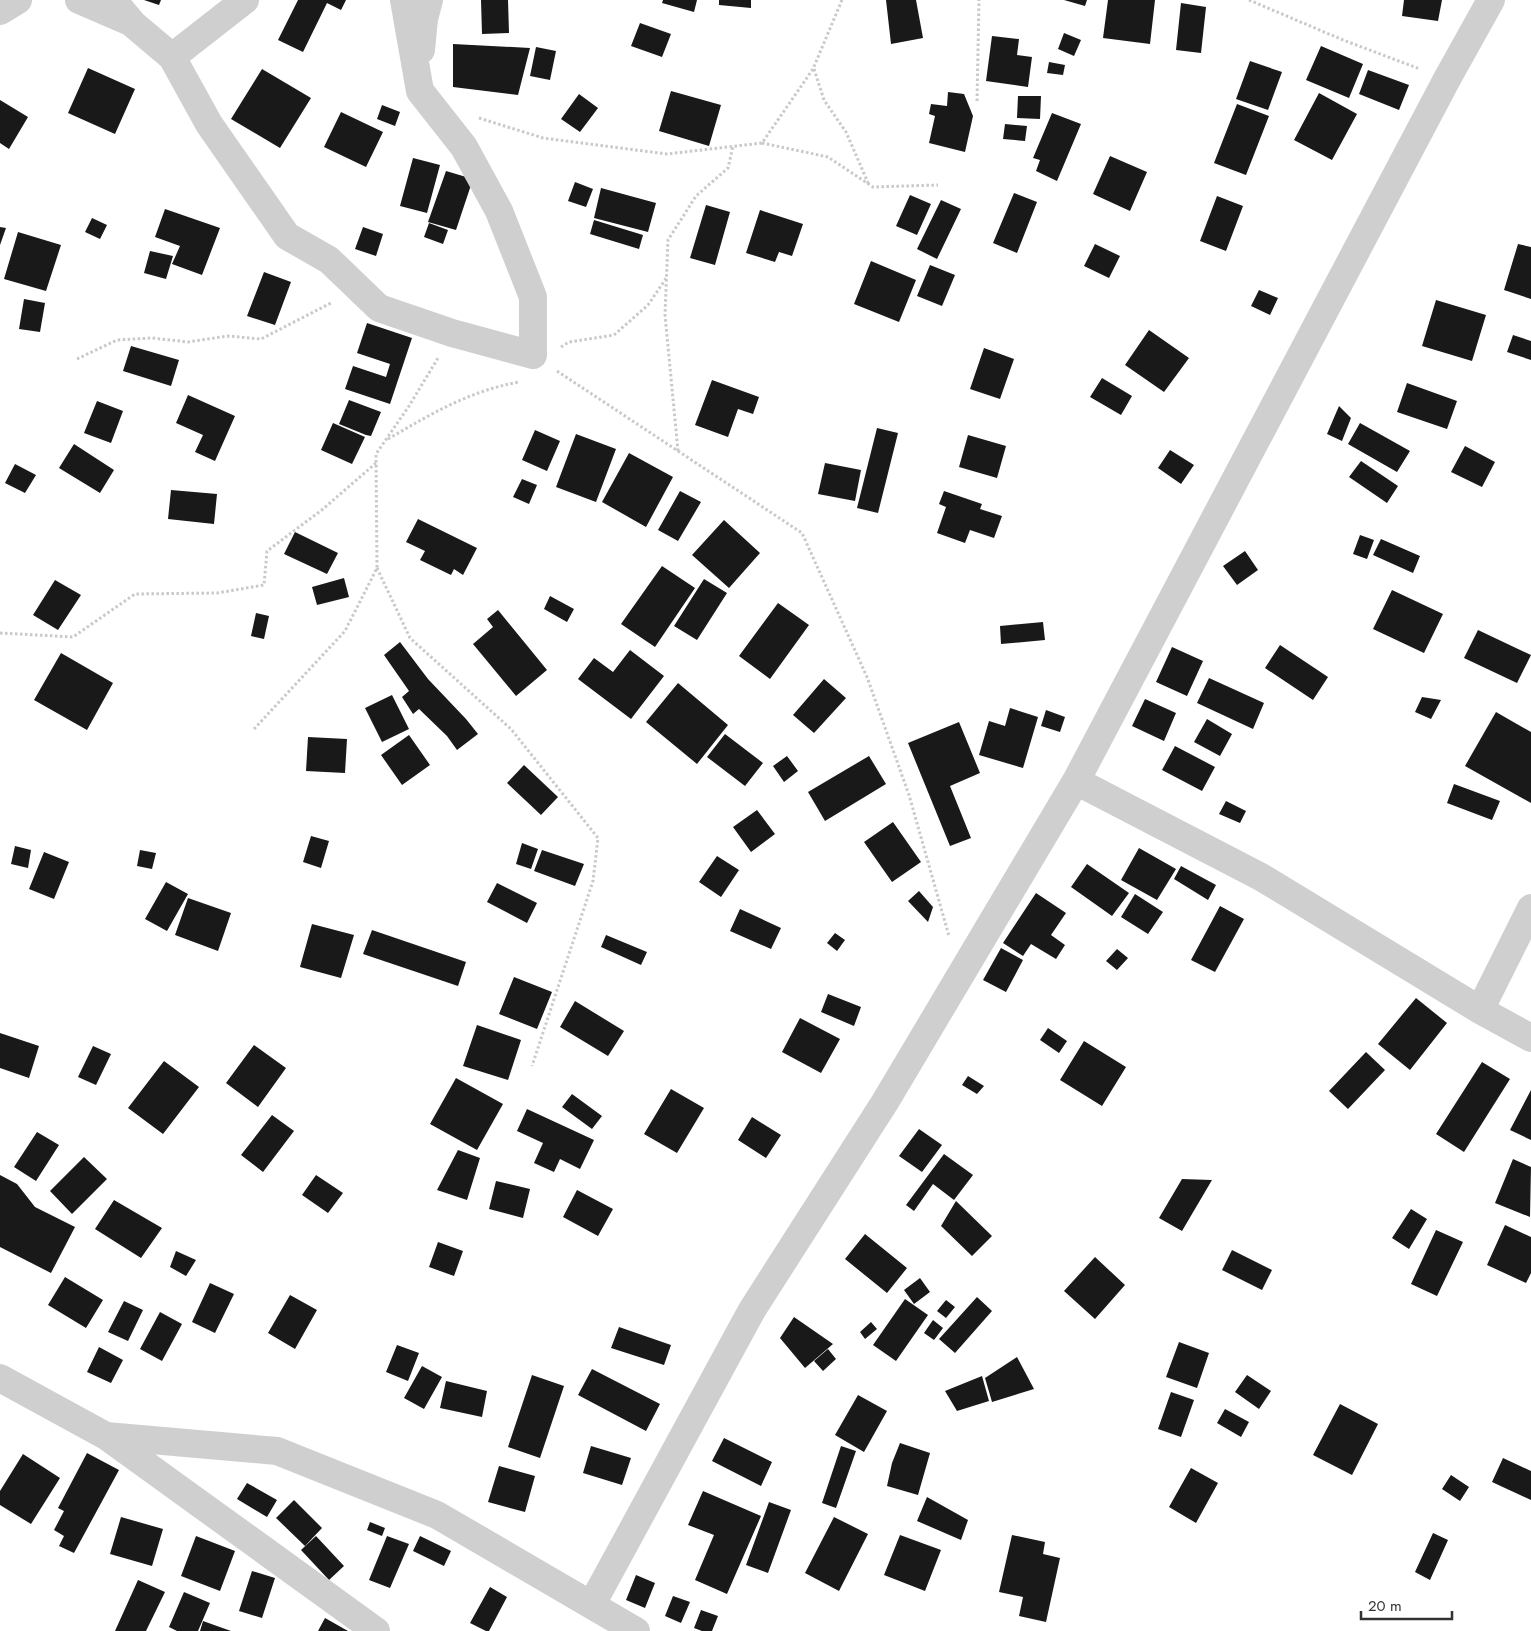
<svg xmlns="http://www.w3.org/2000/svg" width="1531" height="1631" font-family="Jost,sans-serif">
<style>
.building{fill:#191919}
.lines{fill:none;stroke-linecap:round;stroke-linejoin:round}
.path{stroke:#c9c9c9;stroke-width:3;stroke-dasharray:2.5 2.5;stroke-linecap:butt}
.minor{stroke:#cfcfcf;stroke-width:28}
</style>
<rect width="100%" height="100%" fill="#fff"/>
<path class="building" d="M144 0H161L159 5Z
M298 0H346L341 10 327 3 303 52 278 40Z
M481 0H508L509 33 482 34Z
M663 0H697L694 12 662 3Z
M719 0H751V8L719 5Z
M886 0H916L923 38 891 44Z
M1064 0H1087L1085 6Z
M1108 0H1155L1150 44 1103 38Z
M1404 0H1442L1438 21 1402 16Z
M1181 3 1206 7 1201 53 1176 50Z
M640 23 671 34 662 57 631 46Z
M1064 33 1081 40 1074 56 1058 49Z
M992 36 1019 39 1017 55 1032 57 1028 87 986 81Z
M453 44 530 48 518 95 453 87Z
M1321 46 1363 64 1349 98 1306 80Z
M536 47 556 51 550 80 530 76Z
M1250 61 1282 72 1268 110 1236 99Z
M1049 62 1065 65 1063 75 1047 73Z
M88 68 135 89 115 134 68 113Z
M262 69 311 98 280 148 231 119Z
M1368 70 1409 85 1399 110 1359 94Z
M671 91 721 105 709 146 659 131Z
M948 92 964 94 973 116 965 152 929 143 935 116 929 114 931 104 947 106Z
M1319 93 1357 114 1332 160 1294 140Z
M579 94 598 108 580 132 561 119Z
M1018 96H1041L1040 119 1017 118Z
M0 100 28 117 9 149 0 143Z
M1237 104 1269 116 1246 175 1214 163Z
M382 105 400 112 395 126 377 119Z
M341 112 383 132 366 167 324 147Z
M1052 113 1081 124 1057 181 1036 171 1040 160 1033 158Z
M1005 124 1027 126 1025 141 1003 139Z
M1110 156 1147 172 1130 211 1093 194Z
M413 158 440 165 427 213 400 206Z
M446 171 473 179 456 230 428 222Z
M575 182 593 189 586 207 568 201Z
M601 188 656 203 648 232 594 218Z
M1014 193 1037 202 1017 253 993 243Z
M910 195 931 204 917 235 896 226Z
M1217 196 1243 206 1226 251 1200 241Z
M941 200 961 209 937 259 917 249Z
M706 205 730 212 715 265 690 258Z
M165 209 220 228 202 275 172 264 180 246 155 237Z
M760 210 803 224 792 256 779 252 775 262 746 253Z
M92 218 107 225 100 239 85 232Z
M594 220 643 235 639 249 590 234Z
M429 223 448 230 443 244 424 237Z
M0 227 6 228 0 245Z
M363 227 383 234 376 256 355 249Z
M18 232 61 245 46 291 4 279Z
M1095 244 1120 256 1109 278 1084 266Z
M1518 244 1531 247V299L1504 290Z
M150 251 173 256 166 279 144 273Z
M871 261 916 280 899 322 854 304Z
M930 265 955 275 942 306 917 296Z
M264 272 291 282 275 325 247 316Z
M1259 290 1278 298 1270 315 1251 306Z
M24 299 45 303 40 332 19 329Z
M1436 300 1486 315 1472 361 1422 346Z
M367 323 412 338 390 404 345 389 353 366 386 377 390 364 357 353Z
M1149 330 1189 358 1164 392 1125 365Z
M1513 335 1531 341V360L1507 352Z
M131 346 179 360 171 386 123 371Z
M984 348 1014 359 1000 399 970 389Z
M1102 378 1132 396 1121 415 1090 397Z
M712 380 759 397 753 414 738 409 728 437 695 425Z
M1407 383 1457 401 1447 429 1397 412Z
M188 395 235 416 215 461 195 452 203 435 176 423Z
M349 400 381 412 371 436 366 435 339 424Z
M97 401 123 411 111 443 84 433Z
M1339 406 1351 418 1342 441 1327 434Z
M333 423 365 437 352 464 321 450Z
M1360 423 1410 451 1397 472 1348 444Z
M877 428 898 433 878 513 857 508Z
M535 430 560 441 547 471 522 460Z
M576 434 616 449 596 502 556 487Z
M968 435 1006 446 997 478 959 467Z
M74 444 114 470 100 493 59 468Z
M1465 446 1495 462 1482 487 1451 472Z
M1170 450 1194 465 1181 484 1158 468Z
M629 453 673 477 646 527 602 502Z
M1361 461 1398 486 1387 503 1349 477Z
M825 463 861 470 855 501 818 494Z
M15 464 36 475 25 493 5 483Z
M522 479 537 485 529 504 513 497Z
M171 490 217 494 214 524 168 519Z
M680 491 701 502 678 541 658 530Z
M944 491 982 504 980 509 1002 516 994 538 970 530 965 543 937 533 946 507 939 504Z
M418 519 477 548 463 575 454 569 451 575 420 560 425 551 406 542Z
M724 520 760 553 729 588 692 555Z
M295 532 338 553 327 574 284 554Z
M1360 535 1374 540 1367 559 1353 554Z
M1381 539 1420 556 1413 573 1373 555Z
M1245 551 1258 570 1237 585 1223 566Z
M662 566 695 588 655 647 621 624Z
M344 578 349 597 317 605 312 587Z
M704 579 727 593 697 640 674 626Z
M55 580 81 595 58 630 33 615Z
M1392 590 1443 614 1424 653 1373 629Z
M550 596 574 609 567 622 544 609Z
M778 603 809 625 770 679 739 656Z
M498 610 547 670 516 696 473 644 493 627 487 619Z
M256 613 269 616 264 639 251 636Z
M1043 622 1045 640 1001 644 1000 626Z
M1478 630 1531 655 1517 683 1464 658Z
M400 642 428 679 466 719 478 734 457 750 447 736 419 709 413 714 402 697 409 691 384 655Z
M1280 645 1328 677 1313 700 1265 668Z
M1172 647 1203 661 1187 696 1156 682Z
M630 650 664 676 631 719 578 679 594 658 613 672Z
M61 653 113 683 87 730 34 700Z
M1209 678 1264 703 1253 729 1197 703Z
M824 679 846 698 814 733 793 715Z
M678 683 728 725 697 764 646 722Z
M392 695 409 729 382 742 365 708Z
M1422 697 1441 700 1431 719 1415 712Z
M1145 699 1176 713 1164 741 1132 726Z
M1010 708 1038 717 1023 768 979 755 989 721 1005 726Z
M1046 710 1065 717 1060 732 1041 726Z
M1496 712 1531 732V803L1465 766Z
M1207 719 1232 734 1220 756 1194 742Z
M959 722 980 773 950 786 971 838 950 846 908 743Z
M725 734 763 763 745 786 707 757Z
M409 735 430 765 402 785 381 755Z
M308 737 347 739 345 773 306 771Z
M1175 746 1215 767 1202 791 1162 770Z
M787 756 798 771 784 782 773 766Z
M869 756 886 784 825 821 808 792Z
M524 765 558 797 541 815 507 783Z
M1454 784 1500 801 1492 820 1447 803Z
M1226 801 1246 811 1240 823 1219 814Z
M757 810 775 834 751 852 733 827Z
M893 822 921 862 892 882 864 842Z
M311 836 329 841 321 868 303 862Z
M522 843 538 849 531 869 516 864Z
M15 846 31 850 28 868 11 864Z
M1139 848 1176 869 1157 900 1121 880Z
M140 850 156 853 152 869 137 866Z
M542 850 584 864 575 886 534 871Z
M44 852 69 862 54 899 29 889Z
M717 856 739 870 721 897 699 882Z
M1087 864 1129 893 1112 916 1071 887Z
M1181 866 1216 885 1208 900 1174 879Z
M166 882 188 894 167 931 145 919Z
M497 883 537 903 527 923 487 902Z
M919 891 933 907 928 922 908 901Z
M1036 893 1066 913 1051 935 1065 945 1056 959 1031 944 1023 956 1003 943Z
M1135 894 1163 912 1148 934 1121 917Z
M188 898 231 913 218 951 175 935Z
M1220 906 1244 919 1215 972 1191 960Z
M740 909 781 928 771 949 730 931Z
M312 924 354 935 341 978 300 967Z
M372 930 466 962 458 986 363 954Z
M835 933 845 940 837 951 827 943Z
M606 935 647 952 641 965 601 947Z
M1001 948 1023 960 1006 992 983 980Z
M1117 949 1128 958 1117 970 1106 961Z
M514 977 552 992 537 1029 499 1014Z
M828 994 861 1007 854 1026 821 1012Z
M1416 998 1447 1023 1410 1070 1378 1044Z
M575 1001 624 1031 608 1056 560 1027Z
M800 1018 840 1039 821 1073 782 1052Z
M477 1025 521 1040 508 1080 463 1066Z
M1048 1028 1067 1041 1059 1053 1040 1040Z
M0 1033 39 1046 29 1078 0 1068Z
M1084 1041 1126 1067 1102 1106 1060 1080Z
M254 1045 286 1068 258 1107 226 1083Z
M93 1046 111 1054 96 1085 78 1077Z
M1366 1052 1385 1070 1348 1109 1329 1091Z
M164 1061 199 1087 163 1134 128 1108Z
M1482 1062 1510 1079 1464 1152 1436 1134Z
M968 1076 984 1086 977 1094 962 1085Z
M456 1078 503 1104 477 1150 430 1124Z
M671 1089 704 1108 677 1153 644 1134Z
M1531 1090V1140L1510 1130Z
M572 1094 602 1116 592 1129 562 1107Z
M527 1109 594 1140 580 1169 560 1159 554 1172 534 1163 543 1143 517 1131Z
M272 1115 294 1131 263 1172 241 1155Z
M752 1117 781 1135 766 1158 738 1140Z
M919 1129 942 1145 922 1172 899 1156Z
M37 1132 59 1145 36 1181 14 1167Z
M458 1150 480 1158 467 1200 437 1190Z
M944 1154 973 1175 954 1200 933 1184 914 1211 906 1205Z
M84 1157 107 1179 72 1214 50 1191Z
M1513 1159 1531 1167 1530 1217 1495 1203Z
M0 1175 17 1184 35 1207 75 1227 51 1273 0 1247Z
M316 1175 343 1193 328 1213 302 1195Z
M1182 1179 1212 1180 1182 1231 1159 1218Z
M496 1181 530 1189 523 1218 489 1209Z
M577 1190 613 1209 598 1236 563 1217Z
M114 1200 162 1228 141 1258 95 1229Z
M956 1201 992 1236 972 1256 941 1226Z
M1411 1209 1427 1219 1409 1249 1392 1238Z
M1505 1225 1531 1237V1273L1526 1283 1487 1265Z
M1436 1230 1463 1242 1437 1296 1411 1284Z
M865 1234 907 1268 887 1293 845 1259Z
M438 1242 463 1251 454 1276 429 1267Z
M1232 1250 1272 1270 1262 1290 1222 1270Z
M176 1251 196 1260 186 1276 170 1267Z
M1095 1257 1125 1285 1095 1319 1064 1291Z
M65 1277 103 1300 86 1328 48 1305Z
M920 1278 930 1292 914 1304 904 1290Z
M210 1283 234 1294 215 1333 192 1322Z
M290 1295 317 1310 295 1349 268 1333Z
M977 1297 992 1311 955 1353 939 1339Z
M905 1299 928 1315 896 1361 873 1345Z
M946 1300 955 1307 946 1318 937 1311Z
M124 1301 143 1310 128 1341 108 1332Z
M160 1312 182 1324 162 1361 140 1349Z
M794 1317 833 1344 805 1368 780 1338Z
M933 1320 943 1328 934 1340 924 1333Z
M871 1322 877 1329 865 1339 860 1332Z
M619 1327 671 1345 664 1365 611 1348Z
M1179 1342 1209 1353 1197 1388 1166 1377Z
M397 1345 419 1353 408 1381 386 1372Z
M99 1347 123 1360 111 1383 87 1372Z
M828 1349 836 1359 823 1371 814 1361Z
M1017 1357 1034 1389 992 1402 985 1378Z
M422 1366 442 1377 424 1409 404 1398Z
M592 1369 660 1404 646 1431 578 1395Z
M532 1375 564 1386 540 1458 508 1447Z
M1247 1375 1271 1391 1259 1409 1235 1392Z
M982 1376 989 1401 957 1411 945 1391Z
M446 1381 487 1391 482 1417 440 1408Z
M1171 1392 1194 1400 1181 1437 1158 1429Z
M858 1395 887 1411 864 1452 835 1435Z
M1340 1404 1378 1424 1352 1475 1313 1455Z
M1225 1409 1249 1422 1241 1437 1217 1423Z
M724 1438 772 1462 761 1486 712 1461Z
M900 1443 930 1453 918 1495 887 1486 892 1463Z
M591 1446 631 1458 622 1485 583 1473Z
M841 1446 856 1451 836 1508 822 1503Z
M87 1453 119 1470 74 1553 59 1546 64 1536 54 1530 64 1511 58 1508Z
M23 1454 60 1478 31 1524 0 1505V1491Z
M1503 1458 1531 1471V1500L1492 1482Z
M499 1466 535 1476 525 1512 488 1502Z
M1191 1468 1218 1483 1196 1523 1169 1507Z
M1451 1475 1469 1487 1460 1501 1442 1489Z
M247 1483 277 1500 267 1517 237 1499Z
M703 1491 761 1516 727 1594 695 1580 714 1535 688 1525Z
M927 1497 968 1520 961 1540 917 1521Z
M294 1500 322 1528 305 1546 276 1518Z
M769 1502 791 1510 768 1573 746 1565Z
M121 1517 163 1529 152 1566 110 1554Z
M834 1517 868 1534 839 1591 805 1573Z
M370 1522 385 1528 382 1536 367 1530Z
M1433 1533 1448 1540 1430 1580 1415 1572Z
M900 1535 941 1550 925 1591 884 1575Z
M1012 1535 1045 1542 1043 1554 1060 1558 1046 1622 1019 1616 1023 1597 999 1592Z
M196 1536 235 1551 220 1591 181 1576Z
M316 1536 344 1566 329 1580 301 1550Z
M387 1536 409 1544 390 1588 369 1580Z
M420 1536 451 1551 444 1566 413 1551Z
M252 1571 275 1578 262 1618 239 1611Z
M636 1575 655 1583 645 1608 626 1600Z
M138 1580 165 1592 146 1631H115Z
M490 1587 507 1597 489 1631H486L470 1623Z
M184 1592 210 1603 198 1631H177L169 1627Z
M673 1596 690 1602 681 1623 665 1616Z
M701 1610 718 1616 712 1631H702L694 1628Z
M325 1618 348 1631H318Z
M203 1621 231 1631H200Z"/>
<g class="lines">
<path class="path" d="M1249 0 1343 40 1420 69
M814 69 824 100 846 132 869 185
M977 101 979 0
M479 118 543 138 667 154 762 143 813 69 842 0
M762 143 828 157 873 187 938 185
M561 347 569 342 614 335 648 305 667 277
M77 359 117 340 152 338 188 342 228 336 261 339 331 303
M557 371 802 533 867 677 909 795 949 936
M388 439C431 414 469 391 519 382
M678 451 665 315 668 240 696 196 728 168 733 146
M377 568 410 638 511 729 598 838 593 881 532 1066
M0 633 73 637 135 594 217 593 264 585 267 551 323 509 376 463
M254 729 345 631 377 568 376 454 409 406 438 358"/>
<path class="minor" d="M79 0 130 22
M113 0 133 24 172 57 209 124 287 236 329 260 379 308 452 333 533 355V297L499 211 464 147 420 91 404 0
M0 11 18 0
M421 50 424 19 429 0
M172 57 245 0
M1076 781 1261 877 1480 1010 1531 1038
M1480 1010 1531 908
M0 1378 106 1436 277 1451 437 1515 636 1631
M106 1436 376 1631
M592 1604 752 1310 885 1102 1076 781 1447 79 1491 0"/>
</g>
<path d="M1361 1611v8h91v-8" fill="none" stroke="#323232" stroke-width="2.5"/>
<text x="1368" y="1611" font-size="15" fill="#323232" stroke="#ffffff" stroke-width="4" paint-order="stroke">20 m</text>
</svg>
